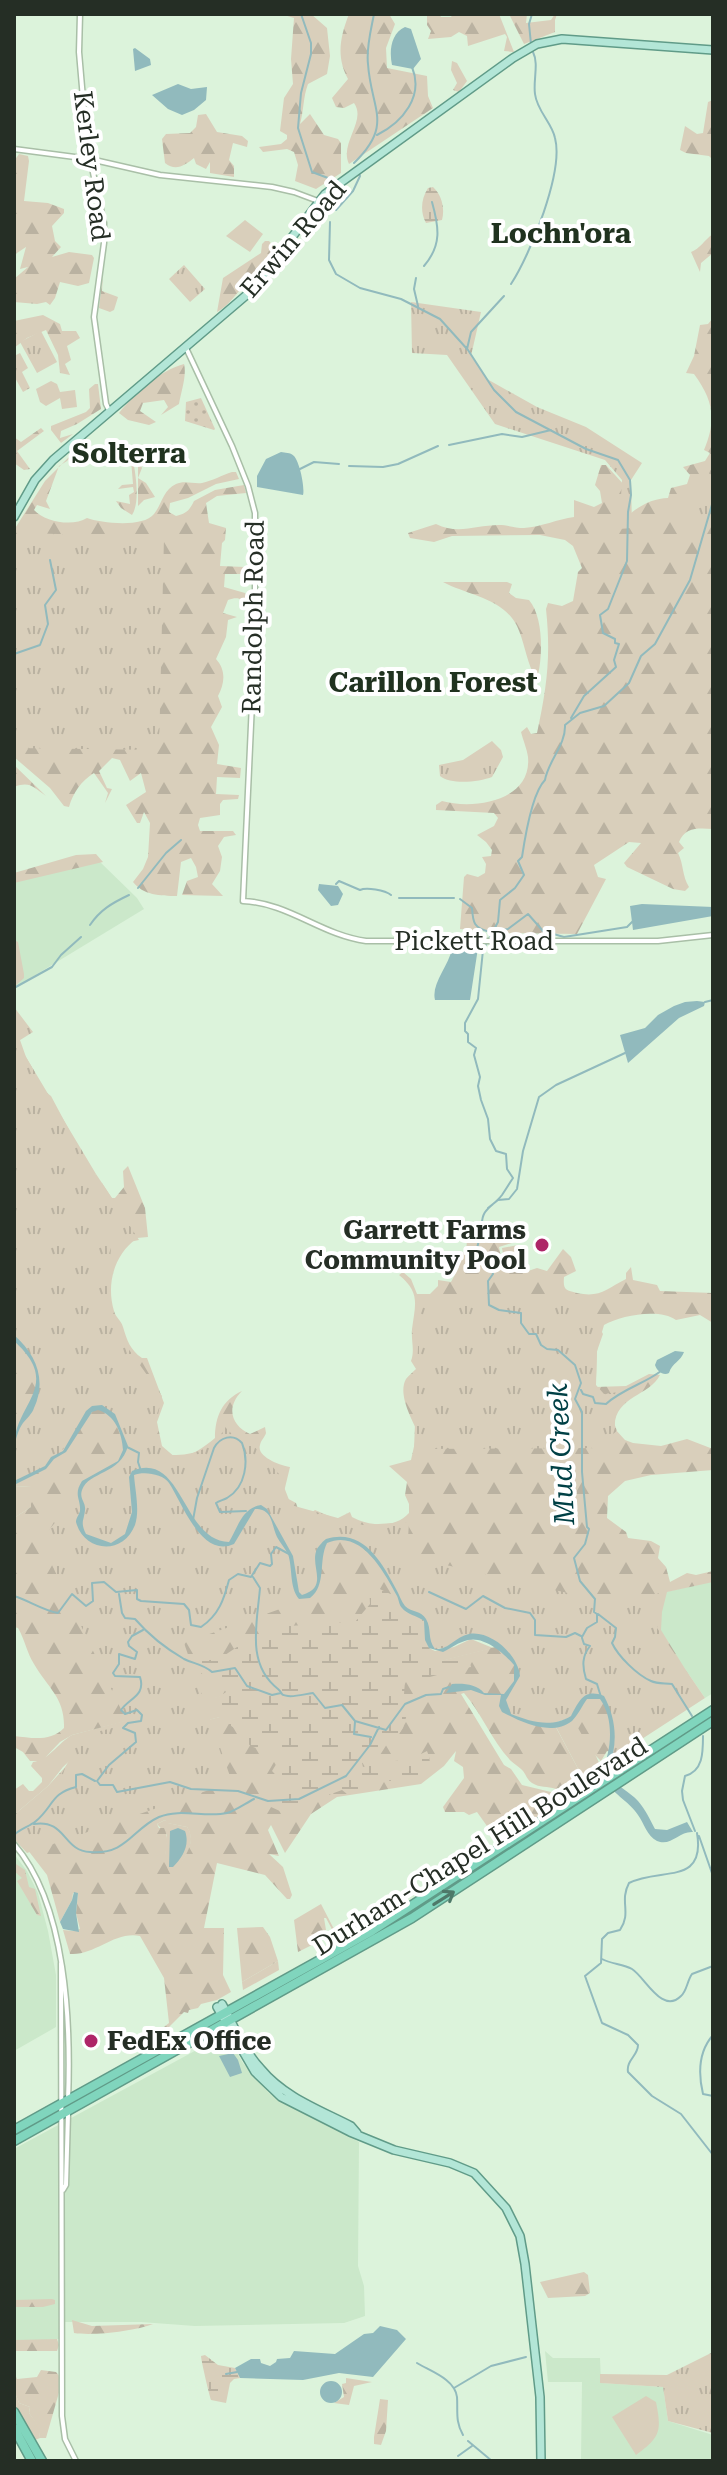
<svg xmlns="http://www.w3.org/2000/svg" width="727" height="2475" font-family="'Roboto Serif',serif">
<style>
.built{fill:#cbe8ca}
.grass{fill:#d9cfbb}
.forest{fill:url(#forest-firs);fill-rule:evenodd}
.wetland{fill:url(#wetland-marsh)}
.park{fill:url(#park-tufts)}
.garden{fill:url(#garden-dots)}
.water{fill:#91babd}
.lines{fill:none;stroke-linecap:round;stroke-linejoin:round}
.stream{stroke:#91babd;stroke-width:2}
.minor-casing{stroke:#a9bfa7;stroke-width:7}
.major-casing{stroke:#609b88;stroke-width:10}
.highway-casing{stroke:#609b88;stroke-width:11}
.minor{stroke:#fff;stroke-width:4}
.major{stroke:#b3e6d7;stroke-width:7}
.highway{stroke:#80d5bd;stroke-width:8}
.oneway{stroke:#4e7969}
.poi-dot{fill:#ae2668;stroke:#fff;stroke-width:3}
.labels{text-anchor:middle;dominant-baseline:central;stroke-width:8;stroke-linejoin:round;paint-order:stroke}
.street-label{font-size:26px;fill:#252e25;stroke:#fff}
.poi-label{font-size:26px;font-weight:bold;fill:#252e25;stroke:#fff;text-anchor:end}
.neighbourhood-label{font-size:28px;font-weight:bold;fill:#20321f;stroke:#fff}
.water-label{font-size:28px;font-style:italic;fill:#004045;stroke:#fff}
</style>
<defs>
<pattern id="forest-firs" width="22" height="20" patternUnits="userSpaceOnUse" patternTransform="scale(2)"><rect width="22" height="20" fill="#d9cfbb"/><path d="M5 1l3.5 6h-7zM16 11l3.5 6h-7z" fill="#bab2a1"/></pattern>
<pattern id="wetland-marsh" width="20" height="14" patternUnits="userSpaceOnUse" patternTransform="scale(2)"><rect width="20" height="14" fill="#d9cfbb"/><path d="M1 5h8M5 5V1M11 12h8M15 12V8" fill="none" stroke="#bab2a1"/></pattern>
<pattern id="park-tufts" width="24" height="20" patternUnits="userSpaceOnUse" patternTransform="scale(2)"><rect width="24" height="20" fill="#d9cfbb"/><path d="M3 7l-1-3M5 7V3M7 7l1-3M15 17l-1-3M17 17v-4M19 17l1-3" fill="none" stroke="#bab2a1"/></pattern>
<pattern id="garden-dots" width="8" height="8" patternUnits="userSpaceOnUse" patternTransform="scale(2)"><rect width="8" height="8" fill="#d9cfbb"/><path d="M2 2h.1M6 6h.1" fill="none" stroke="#bab2a1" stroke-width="1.8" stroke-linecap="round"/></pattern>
</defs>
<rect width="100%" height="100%" fill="#dcf3db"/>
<path class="built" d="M98 860 137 898 144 909 14 988V877Z
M713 1581V1693L705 1698 657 1628 661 1593Z
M14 1854 27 1871 38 1893 48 1931 56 1975V2027L14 2051Z
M226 2034 243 2063 269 2093 359 2142 358 2266 364 2286 365 2316 344 2323 195 2326 141 2322H60L59 2339 14 2342V2149Z
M545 2351 553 2358H600L601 2383 663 2387 668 2421 713 2435V2461H581L582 2382H548Z"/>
<path class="grass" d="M245 220 263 234 250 252 226 236Z
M51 381 57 384 60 392 75 390 77 407 62 409 60 398 46 406 40 402 36 389Z
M14 940 18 942 24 974V978L14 987Z
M14 1486 31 1487V1507L14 1518Z
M471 1639 493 1648 78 1753 63 1767 48 1786 14 1815V1790L23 1784 29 1791H33L42 1782V1778L31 1766 33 1762C49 1760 58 1743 72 1735L198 1701 454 1647Z
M574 1719C584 1738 600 1756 603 1777L581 1790 583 1778 556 1727Z
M165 1820 168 1823 187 1827C199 1843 181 1863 171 1877L164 1865 167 1835 157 1824Z
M278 1961 279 1970 243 1990 242 1982Z
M14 2390 19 2403 30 2407 29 2413 39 2426 40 2438 35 2440 14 2404Z
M646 2396 656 2402C662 2432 660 2437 636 2455L612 2417Z"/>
<path class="forest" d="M281 14H311L327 28 330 56 327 74 308 84C303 97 304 110 300 124L310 114 324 135 338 139 341 143V173L316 189 295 181 298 165 294 152 287 149 263 152 259 147 281 144 287 139V135L280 131 284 98 293 84 291 59 294 18Z
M349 14H389L395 24 386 48 387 68 427 76 428 96 433 108 349 164C339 143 367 121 354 103L344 108 336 107 332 98 348 79C336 57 340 37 349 14Z
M431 14H439L441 17H451L453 14H499L514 52 504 51 507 37 505 34 468 46 467 36 459 32 451 37 428 39 431 31 427 25V16Z
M509 14H527L526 23 551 20 555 14H557L555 20V32L524 44Z
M452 61 457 63 467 81 459 92 453 90 457 83 451 70Z
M713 100V172V160L709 156 686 153 680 150 685 126 697 134 703 133 708 102Z
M206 114 217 132 242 136 248 141 247 147 233 143 229 160 234 166V177L210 173V162L206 169 196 164 194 158C185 165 176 172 165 163L162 139 166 134 190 133 196 127 198 115Z
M19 154 28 156 29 161 24 201 48 203 64 209V213L52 226 55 241 61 247 52 257 69 252 92 255 94 258 89 283 78 286 60 282 55 298 50 305 46 302 37 304 14 302V279L28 267 20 269 26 247 14 255V161Z
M713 234V253L701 263 700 272 691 252C700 249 704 240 713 234Z
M265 241H269L277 250 262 262 257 276C240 284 234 303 217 312L223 278 261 253 262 244Z
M103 274 102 291 118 297 114 310 110 312 99 308Z
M43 315 60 324 62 331H76L80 338 67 346 71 360 65 364 70 375 60 373 58 355 46 330 27 338 14 348V321Z
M713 318V829C698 828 685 827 679 842L684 848 678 853C684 865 682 876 689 887L685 891 673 889 627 867 624 863 641 843 629 842 594 865 598 877 606 879 577 934 509 933 460 929 464 877 467 874 478 877 485 873 486 864 482 857 491 856 492 850 486 842 477 835 494 826 498 818 494 813 436 810V805L442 801C474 810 532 801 528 757 527 749 523 740 521 732L527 727 531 734 537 733C547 687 551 656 546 609L548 603 562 606 573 601 578 572 582 568 573 546 565 540 540 535 452 536 434 542 410 538 408 533 436 524C458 535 476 525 499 525 507 525 516 528 524 528 541 527 558 519 574 517V500L594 507 602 503 600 491 595 485 601 465H606L625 486 628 516C638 506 654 498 668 498L671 488 687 484 690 475 683 467 705 461 710 453 704 450C717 419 713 400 694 374L686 373 694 356 700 325 708 324Z
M184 364C187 375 181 392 179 404L161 415 168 407 164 400 143 403 140 411 156 422 149 425 128 420 119 413C136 392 159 371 184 364Z
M95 384H98L101 409 77 424 61 431 60 438 73 434 61 443 51 430V426L86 412 90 408 89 389Z
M41 428 44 431 17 451 30 469 24 470 14 463V437L21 442Z
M78 448 67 461 59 466 46 501 50 509 37 505 34 510C45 522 73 527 87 518 101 523 143 528 154 514 162 504 163 490 176 484 184 480 193 484 202 483 212 481 222 475 232 472H236L239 479 216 484 188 498 170 503 169 512 176 516C187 513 189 511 194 501L215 490 244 485 246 493 217 496 206 503 209 523 226 528 225 540 222 543 220 566 245 567 249 574H225L224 587 245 593 249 604C241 599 238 596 228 600L223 613 237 617 228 620 226 637 216 659C226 670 225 683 218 696L222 707 211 727 219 745 217 764 241 768 240 778 217 777 216 794 239 795 238 799 223 800 220 804V815L200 818 198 825 200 831H233L236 835 224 837 218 846 222 857 220 871 212 884 223 896 182 895 187 881 198 877 196 867 191 858 181 862 177 896C160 896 143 895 133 882L143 869 148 857 150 823 144 812 140 823H137L126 805 146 792 141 773 130 781 120 760 112 758 99 771 107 788 112 789 105 803 108 793 94 773C81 781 73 793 69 807L64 806 50 788 14 757V530L45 481Z
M138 459 142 468 138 478 146 483 155 497 144 500 138 506Z
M131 460H133C136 476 140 503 132 515L121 508 116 501 130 504 129 495 134 492 133 487 118 489 122 485 133 484Z
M443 582H507L512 584 509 593 516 598 529 600C543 616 543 654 538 675L533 673C526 658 524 641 517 626 503 598 467 595 443 582Z
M14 765 46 796C33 787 30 781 14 787Z
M96 854 103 862 14 883V873L76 855Z
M14 1010 20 1040 26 1057 35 1073 38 1086 51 1096 93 1175 96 1174 112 1198H115L124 1187 123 1171 128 1166 145 1208 148 1237 137 1238C114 1255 106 1284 114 1311 116 1318 121 1320 123 1327 127 1340 130 1350 142 1358H147L164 1403 157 1422 162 1446 176 1458C191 1457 204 1447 215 1438 215 1417 222 1400 242 1391 225 1408 232 1426 250 1434L265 1427 266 1433C265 1437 261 1440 260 1445 256 1457 282 1466 290 1467L283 1496 296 1503 298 1509 311 1513 315 1510 336 1519 350 1512 352 1517C368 1526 395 1529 409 1513V1504L405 1495 407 1482 389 1466 411 1460 415 1442 420 1437C413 1421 397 1395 406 1379 409 1375 413 1372 416 1369L411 1361C415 1350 411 1341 412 1329 415 1305 421 1293 399 1275L403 1272 411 1279 417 1294H430L438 1286V1280L451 1282 459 1267 452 1254 466 1252 467 1240 470 1238 484 1242 514 1237H518V1241L499 1247 502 1262 506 1266 519 1264 528 1271 537 1268 547 1271 563 1249 571 1257 576 1271 564 1277C563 1290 565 1290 577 1293 600 1298 606 1289 626 1279V1273L631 1267 633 1280 657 1285 660 1291 713 1293V1323L700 1315 676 1320C660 1308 621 1315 604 1325 602 1333 598 1343 597 1352 596 1364 597 1375 595 1387L626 1386 649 1374 660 1375C650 1396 612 1397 615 1429L625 1440 633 1443 661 1446 687 1439 713 1449V1470L651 1475 625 1481 608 1496 607 1518 626 1532 628 1538 651 1541 660 1546 658 1558 666 1567 670 1582 687 1573 696 1575 713 1571V1582L667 1592 662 1612 661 1630 695 1685 614 1753 607 1751 601 1761 591 1751 520 1625 240 1681 223 1696 72 1735 60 1742 42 1761H30L23 1752 14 1747V1736C32 1738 50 1742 64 1728 65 1698 48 1688 34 1664 27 1653 25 1640 18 1628L14 1627V1518L31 1507V1487L14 1486Z
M511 1643 583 1778 556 1789C547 1786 540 1788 532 1783 526 1779 526 1773 521 1769 518 1766 514 1764 511 1761 492 1741 482 1714 464 1693L461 1694 504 1765 511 1769 522 1785 555 1793 553 1803 582 1786 581 1790 535 1820 518 1808 487 1826 477 1812 469 1815 464 1812H445L443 1807 464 1778 463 1767 454 1761 456 1751 444 1766 421 1784 337 1797 311 1814 285 1853 271 1825 268 1830 279 1856 269 1854 283 1867 292 1895 290 1899H287L265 1875 217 1863 204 1928H224L223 1975 231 1992 217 2000 201 2004 198 2008 189 2010 188 2013 184 2012 167 2029 164 2027 169 2023 164 1978 140 1936C114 1931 95 1956 70 1954L63 1930 74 1931 80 1929 76 1913 78 1893H73L72 1900 60 1922 47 1875 14 1832V1815L48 1786 78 1753ZM165 1820 167 1823 187 1827C198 1844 182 1861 171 1875 158 1854 173 1846 164 1828H159L157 1824Z
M16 1864 25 1870 29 1887 35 1889 41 1916 37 1915 17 1881 22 1878 14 1871Z
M321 1904 335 1931 334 1933 326 1918H324L326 1930 320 1933 312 1945 298 1952 294 1920Z
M263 1927 270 1937 278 1961 242 1982 237 1928Z
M584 2272 588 2275 590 2293 585 2296 548 2298 540 2282Z
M52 2299 55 2300V2304L43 2307H14V2300Z
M72 2320 92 2326 153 2324C135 2331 94 2336 74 2333Z
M57 2339 59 2345 57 2351H14V2340Z
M41 2370 56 2372 60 2377V2389L46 2438H40L38 2426 29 2413 30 2407 19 2403 14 2390V2372L17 2379 37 2377Z
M346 2378 372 2382 354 2386 349 2405 334 2403 344 2397 342 2384 346 2383Z
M380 2399 388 2400 386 2431 381 2445 374 2444V2437Z"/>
<path class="wetland" d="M433 187C442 195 445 209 442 220L426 223C420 212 421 199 428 188Z
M369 1584 399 1598 400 1606 424 1621 429 1648 437 1652 428 1658 430 1661H465L470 1663 471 1667C448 1670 428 1680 405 1681L404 1694 407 1714 403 1728 399 1734 389 1741 380 1755 362 1763 363 1767 380 1762 409 1760 427 1751C443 1790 389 1780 370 1780L359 1792 347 1794 342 1790 282 1812 260 1802 261 1795 288 1788 272 1771 283 1753C272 1746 263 1751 253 1747 246 1744 245 1738 240 1733 230 1722 212 1719 213 1701L226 1692 222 1687 207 1680 193 1662 219 1659 249 1639 278 1638 288 1626 355 1622 370 1604Z
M205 2355 218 2365 235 2368 240 2378 234 2379 230 2383 226 2403 211 2400C209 2394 201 2360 201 2356Z"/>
<path class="park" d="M184 265 205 289 190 302 169 279Z
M411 302 481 312 471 356 487 379 537 407 586 427 642 463 631 480 632 528 619 529 622 480 605 460 495 424 447 355 412 353Z
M41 331 57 362 37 373 20 342Z
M20 353 28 368 22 372 30 388 23 392 14 376V356Z
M713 467V517L674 516Z
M22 533 164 537 159 750 14 748V541Z
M492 741 501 750 503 757 492 777C479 782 451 785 440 776L439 765 463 760Z
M14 1007 33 1032 17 1042 96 1174 92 1177 95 1182 102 1183 139 1240 106 1247 111 1248 107 1293 110 1323 162 1396 154 1433 167 1455C190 1456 215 1451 225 1427L236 1438 251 1443 279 1474 291 1505 363 1525 409 1522 407 1556 611 1603 661 1593 657 1628 705 1698 608 1761 613 1724 603 1698 589 1696 572 1717 549 1725 511 1716 503 1706C505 1695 514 1689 517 1679 521 1659 487 1635 469 1638 455 1640 453 1649 434 1649L428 1643V1627L422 1617 404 1607 380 1564 355 1541 330 1539 322 1545 316 1589 308 1599 184 1643 232 1782 27 1853 14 1839V1828L51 1793 73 1753 69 1739 128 1724 40 1540 80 1494 81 1486 118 1462 125 1447 111 1412 92 1408C67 1448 57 1462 14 1483 14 1469 11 1452 15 1439 18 1423 31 1414 35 1400 42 1378 32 1353 14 1339Z
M518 1245 521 1262 505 1265 502 1248Z
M580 1295C585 1300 599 1326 603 1334L597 1351 596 1385 604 1394 633 1390 620 1407 613 1420 617 1431 613 1434 617 1448 414 1449 420 1296Z
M713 2352V2433L668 2421 663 2387 600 2383V2374L667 2375Z"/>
<path class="garden" d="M201 398 215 429 214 430 185 421 186 402Z"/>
<path class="water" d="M405 27 411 29 421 59 413 69 392 65C389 51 391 33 405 27Z
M135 48 150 59 151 65 135 71 133 49Z
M178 84 191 89 207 87 206 100 194 110 182 115 168 109 152 95Z
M281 452C285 453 290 452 294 456 300 463 305 488 303 495L257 487V476L266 459Z
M319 884 338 886 343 894 338 905 331 906 318 890Z
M642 904 713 907V916L633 930 630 906Z
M464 946 478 948 470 1000H435C431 984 448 967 452 949Z
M697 1001 705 1002 704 1006 679 1018 628 1063 620 1035 645 1028 658 1015 674 1006 685 1002Z
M14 1335C36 1354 47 1380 34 1408 32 1414 27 1418 23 1423 18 1430 16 1439 14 1447 14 1403 64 1386 14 1341Z
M675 1351 684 1352C681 1361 672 1363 669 1373 663 1376 657 1371 655 1365L657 1360Z
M102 1405 115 1414 128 1446C120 1475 89 1471 82 1490 79 1499 86 1502 85 1510 84 1521 80 1522 86 1534L111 1543 125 1534 132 1512 129 1477 132 1471C183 1450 182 1541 229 1542 238 1527 242 1508 261 1505L267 1509 293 1556 299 1592 302 1595C330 1587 309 1566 317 1549 318 1547 324 1540 326 1539 363 1528 381 1561 396 1589 399 1594 401 1601 405 1606 412 1613 421 1610 426 1619 432 1629 427 1639 435 1649 449 1650 455 1637 469 1634 491 1630 518 1655 520 1676L506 1700 511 1714C531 1722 552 1728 571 1716 579 1701 584 1688 604 1696 617 1720 618 1745 608 1770 614 1787 627 1789 638 1801 646 1810 650 1820 655 1829L667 1830 687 1822 693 1832C679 1831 671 1847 657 1841 647 1836 644 1823 638 1815 627 1798 606 1792 602 1770 612 1750 614 1718 600 1699H587C582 1706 578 1715 572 1721 551 1737 521 1722 502 1712L499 1706 501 1695H485L471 1690 446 1693 452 1684C463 1683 477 1684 484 1693L504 1694 514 1681V1665C504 1653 484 1636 468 1640 459 1642 451 1648 443 1652L429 1648 425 1640 424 1621C418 1616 406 1614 402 1608 399 1605 399 1600 397 1596 384 1572 361 1528 327 1543 318 1561 327 1585 310 1598L299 1599C289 1587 293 1569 288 1554 285 1548 280 1543 277 1537 271 1524 273 1509 255 1509L234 1544C201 1559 182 1502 169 1483 163 1474 144 1471 134 1475 135 1490 140 1510 135 1525 123 1556 84 1552 76 1522 76 1518 79 1515 80 1511 81 1499 73 1495 82 1481L118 1461 123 1450C122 1433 115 1415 98 1410L92 1412 66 1452 54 1459 46 1469 14 1485V1481L45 1466 51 1457 63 1451 86 1411 92 1406Z
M178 1828 185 1831C190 1845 183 1857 173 1867H169L170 1831Z
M74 1892 78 1893 76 1913 79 1932 63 1929 60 1922 72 1900Z
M233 2053 238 2060 242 2073 230 2077 219 2056Z
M380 2326 397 2330 406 2339 373 2377 339 2373 303 2380 240 2378 235 2368 251 2359H260L261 2363 270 2366 276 2362 277 2359 290 2358 294 2351 335 2354 364 2334 373 2333Z
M320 2392a11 11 0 1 1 22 0a11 11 0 1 1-22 0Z"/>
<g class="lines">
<path class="stream" d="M301 14 311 43V54L301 93 298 128 312 172 328 178
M531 44 529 24 532 14
M377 135C403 122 424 96 412 67
M354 163C394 124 371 110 368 64 366 48 371 30 374 14
M343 185 348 191V195
M336 210 353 191 360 176 359 173
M330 222 329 260 336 274 360 288 401 299 440 319 468 350 494 390 516 412 586 449 618 460 630 480 631 495 628 512 627 561 608 609 600 615 603 633 615 639V643L619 644 614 660 616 667 584 696 571 718
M424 266C442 245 439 227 432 202
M416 278 414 289 418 306
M511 284C530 255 564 172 555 138 552 123 537 111 535 94 533 80 539 64 533 52
M467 349 471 332 504 296
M449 445 502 434 522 437 551 430
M349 466 383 467 398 464 438 446
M298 470 314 462 339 464
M14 654 40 645 48 624 45 605 56 590 50 560
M336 884 339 881 360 890C366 887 385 890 391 895
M138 888 166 853 181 840
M399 898H454
M460 899 472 908C473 922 473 928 490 932
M90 925C100 910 112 903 129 895
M493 932 508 929 528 914 543 931 564 937 627 927 634 920
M14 988 52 967 61 955 81 937
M705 1002 713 1000
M488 1208 498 1200 509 1199 517 1189 523 1151 539 1097 556 1085 625 1053
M482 1226C481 1208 493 1207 502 1195 506 1189 509 1184 513 1178L507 1169 506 1154 496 1151 490 1139 488 1119 481 1100 478 1086 480 1077 474 1055 476 1048 468 1042V1034L465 1031V1023L478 999 483 950 498 922 500 900 515 888 524 875 518 861 522 857C525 837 532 793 545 780 548 761 566 745 565 725L580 713 604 706 629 683 641 656 655 644 690 580 713 501
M479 1239 477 1249 489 1260 493 1274 488 1281 489 1305 499 1310 521 1313V1323L529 1334H536L541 1345 547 1349 558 1350 575 1365 581 1383 575 1399 582 1412V1472L587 1527 589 1529 585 1544 574 1558 580 1581 595 1599 594 1612 597 1614V1622L587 1628 582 1637
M581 1390 583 1394 593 1397 595 1403 606 1404C622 1389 644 1384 661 1371
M127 1447 139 1453 138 1462 141 1471
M193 1520 197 1498 214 1448C220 1437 233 1433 242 1443 249 1461 246 1487 227 1498 223 1500 219 1501 216 1503L220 1512 246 1511
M253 1577 260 1588C257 1624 246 1664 278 1689 284 1694 279 1695 288 1696 295 1697 305 1694 313 1693L325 1708 342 1705 355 1721 386 1730 405 1704 426 1695 441 1694 443 1689 449 1687
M429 1592 466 1609 483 1596 505 1608 530 1613 535 1620V1635L566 1637 575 1633 581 1636
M119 1594 122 1613 125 1618 135 1619C148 1634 165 1648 184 1659 194 1664 203 1664 212 1672L235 1668 247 1686 272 1695 281 1693
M14 1596C30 1601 42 1610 58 1613L72 1594 86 1606 93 1601 92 1583 104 1582 116 1592 137 1590V1599L141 1601 184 1604 189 1610 191 1625 201 1627C219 1615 224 1599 229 1580L238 1574 251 1577 260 1563 270 1566 272 1564 271 1554 276 1547 289 1554
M598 1614 616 1628 615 1637 612 1643C618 1656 637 1675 651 1681 657 1684 665 1683 672 1684L692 1716
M143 1630 132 1636 128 1642 129 1646 137 1652 135 1659 119 1654V1664L113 1673 115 1676 140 1677C146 1696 129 1698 121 1710L125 1714 137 1710 142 1715 141 1721 128 1723 123 1728 135 1733 136 1742 109 1765 97 1781 100 1785H113L117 1792 170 1782 191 1789 238 1791 268 1801 299 1799 346 1776 370 1745 379 1727
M582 1638 584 1644 590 1646C582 1656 582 1666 586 1679L597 1684 601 1697
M355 1722 354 1734 371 1737
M34 1824C66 1819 63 1851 90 1852 127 1855 132 1829 159 1817 180 1808 206 1818 227 1813 235 1811 246 1803 254 1799
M695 1831 683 1800 682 1791 685 1776C703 1771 703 1753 703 1736
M697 1833C706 1886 660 1867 629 1883 619 1902 632 1912 620 1930L608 1933 602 1939 601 1963 585 1976 602 2023 628 2035 638 2045C638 2056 626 2060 628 2072L652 2096 681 2114 713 2155
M14 1835C21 1828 29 1827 36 1821 53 1807 51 1793 76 1787V1775L82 1774 95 1781
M699 1836 713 1876
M602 1959C611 1964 623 1964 632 1969 645 1977 662 2015 681 1996 687 1991 687 1981 692 1974L713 1966
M713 2035C699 2051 698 2073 703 2094L713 2096
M417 2363C430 2371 455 2379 457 2397 458 2411 455 2421 463 2435
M226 2374 237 2372
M454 2388 491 2366 526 2357
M468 2441 492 2461
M458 2456 472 2446"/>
<g class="minor-casing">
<path id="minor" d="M80 14 79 52 87 145 104 223V243L94 317 106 404 110 412
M14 149 90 159 160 175 272 187 294 192 318 201
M186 348 232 446 248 486 255 513V637L243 901C289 903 321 935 366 941H658L713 935
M14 1844C67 1905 71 2024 68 2101
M61 1963 62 2416 65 2439 76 2461
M63 2190 66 2185 68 2114"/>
</g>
<g class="major-casing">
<path id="major" d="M14 517 35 480 53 460 250 292 325 194 513 58 537 44 562 39 713 50
M222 2004C234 2026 244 2051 261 2069 284 2097 320 2110 351 2126L357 2133
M217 2007 255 2072 281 2097 350 2132 394 2150 450 2163 474 2173 506 2208 520 2236 525 2264 540 2397 541 2461"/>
</g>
<g class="highway-casing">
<path id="highway" d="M14 2130 372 1931 713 1710
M14 2141 412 1918 713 1721
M14 2412 42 2461
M14 2428 32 2461"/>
</g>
<use href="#minor" class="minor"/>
<use href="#major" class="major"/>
<use href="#highway" class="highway"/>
</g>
<defs><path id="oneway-shaft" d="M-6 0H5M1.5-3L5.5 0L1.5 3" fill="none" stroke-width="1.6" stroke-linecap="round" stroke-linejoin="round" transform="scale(2)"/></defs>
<use class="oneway" href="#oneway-shaft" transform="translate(444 1898) rotate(-32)"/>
<g class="poi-dot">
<circle cx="542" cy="1245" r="8"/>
<circle cx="91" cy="2041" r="8"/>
</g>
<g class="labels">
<g class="street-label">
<text transform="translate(92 166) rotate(83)">Kerley Road</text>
<text transform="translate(293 239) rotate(-49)">Erwin Road</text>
<text transform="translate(253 617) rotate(-89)">Randolph Road</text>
<text x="474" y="941">Pickett Road</text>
<text transform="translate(480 1846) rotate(-32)">Durham-Chapel Hill Boulevard</text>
</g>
<g class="poi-label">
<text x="526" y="1230">Garrett Farms<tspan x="526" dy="30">Community Pool</tspan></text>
<text x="107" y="2041" text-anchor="start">FedEx Office</text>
</g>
<g class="neighbourhood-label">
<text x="561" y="233">Lochn'ora</text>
<text x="129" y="453">Solterra</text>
<text x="433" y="682">Carillon Forest</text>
</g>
<g class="water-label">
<text transform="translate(561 1454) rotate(-93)">Mud Creek</text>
</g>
</g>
<rect width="727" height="2475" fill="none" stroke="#252e25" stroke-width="32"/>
</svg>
